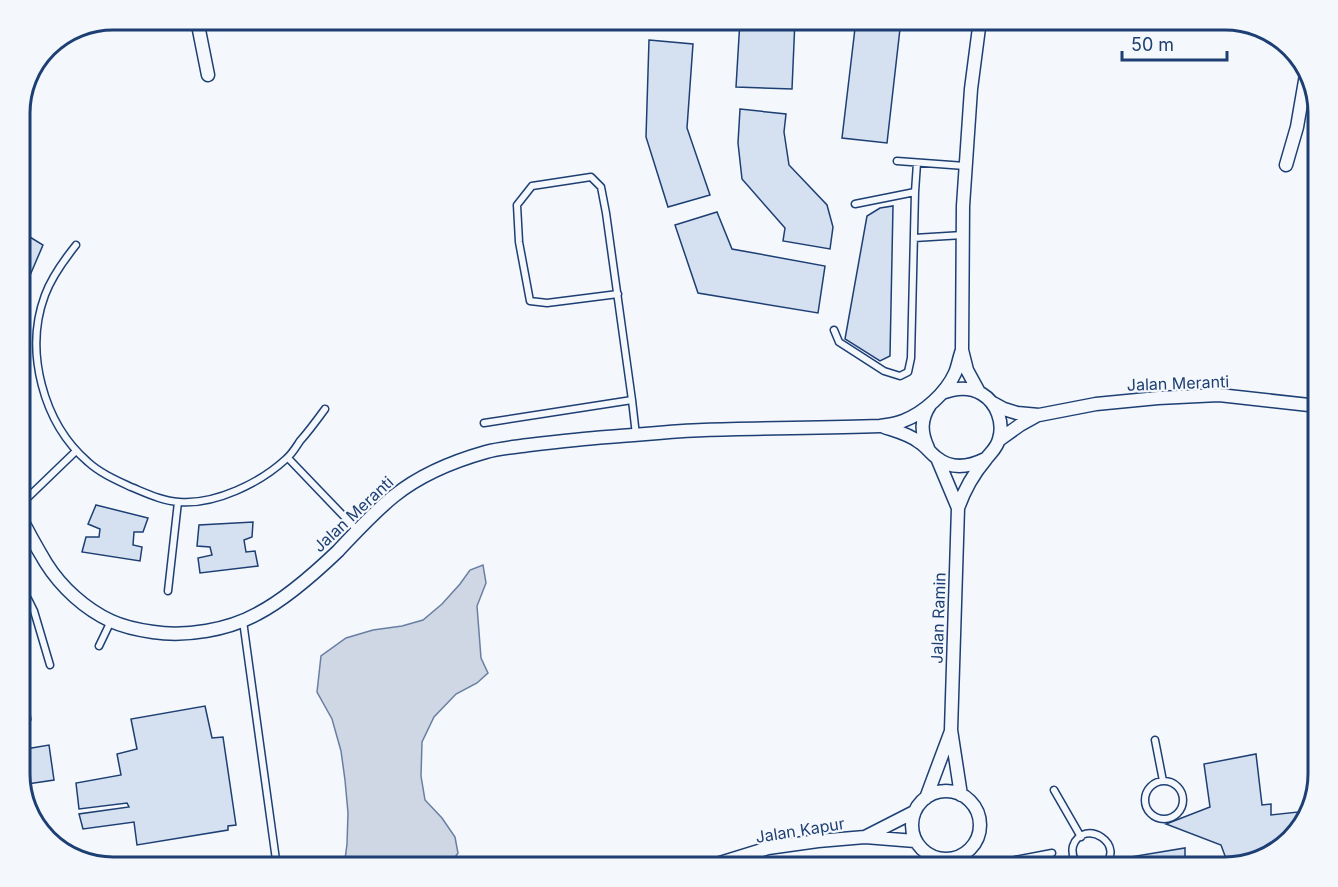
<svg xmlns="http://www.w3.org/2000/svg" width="1338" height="887" font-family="Inter,sans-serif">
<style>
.water{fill:#cfd7e4;stroke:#687fa3;stroke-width:1.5}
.building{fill:#d5e0f0;stroke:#1d3f73;stroke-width:1.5}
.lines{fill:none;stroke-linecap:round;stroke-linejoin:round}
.service-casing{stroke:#1d3f73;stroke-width:9}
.minor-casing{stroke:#1d3f73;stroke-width:15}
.service{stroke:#f4f7fb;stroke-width:6}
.minor{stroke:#f4f7fb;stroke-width:12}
.labels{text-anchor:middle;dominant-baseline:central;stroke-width:4.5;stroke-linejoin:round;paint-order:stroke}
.street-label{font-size:16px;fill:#1d3f73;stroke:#f4f7fb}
.rim{fill:none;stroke:#1d3f73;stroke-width:3}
</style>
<rect width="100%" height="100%" fill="#f4f7fb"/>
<path class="water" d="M483 565 486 583 477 606 481 658 488 673 477 683 456 694 434 717 422 742 421 776 425 800 442 818 455 837 458 853 451 863 443 867H344L347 844 348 813 345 780 341 751 332 719 317 692 321 656 346 638 373 630 402 626 423 620 442 604 460 584 470 570Z"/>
<path class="building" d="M740 20H795L792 89 736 87Z
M856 20H901L887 143 842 138Z
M649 40 693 44 687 128 710 195 668 207 646 137Z
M740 109 786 114 784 132 789 165 827 205 833 227 830 249 783 241 785 228 742 179 738 143Z
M893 206 890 356 880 361 845 339 867 216 880 208Z
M717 212 732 249 825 266 818 313 698 293 675 225Z
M25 234 43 245 22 294 20 293V244Z
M96 505 148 518 143 532H134L133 545 142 547 140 561 82 552 86 537H99L100 529 88 524Z
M253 522 252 537 244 540 246 552 255 551 258 566 200 573 198 558 212 555 210 547 197 546 199 525Z
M20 642 31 720 20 722Z
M205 706 212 738 223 737 236 825 228 826V830L137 845 134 822 83 829 79 814 129 807 127 803 79 809 76 783 121 775 117 754 137 749 131 719Z
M49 745 54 780 21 785 20 750Z
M1318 747V775L1317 780 1313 748Z
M1256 754 1262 805 1271 804V815L1307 811 1303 826 1272 855 1228 864 1221 845 1166 824 1210 807 1204 764Z
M1185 848V867H1125L1124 858Z"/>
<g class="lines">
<g class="service-casing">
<path id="service" d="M897 161 965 166
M855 204 915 192
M914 238 963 235
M76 245C64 260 52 276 45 295 24 351 43 423 88 462 100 473 116 480 131 487 146 493 162 501 179 502 215 505 260 483 286 459 292 454 296 447 300 441 309 431 317 420 325 409
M618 294 547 303 530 301 519 242 517 205 532 186 591 177 601 187 606 213 632 400 636 435
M834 330 839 342 884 371 900 376 908 372 911 358 915 192 917 163
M484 423 632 400
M288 458 357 530
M20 505 76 451
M20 587 28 599 34 611 50 665
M168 591 178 502
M243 621 277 867
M99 646 111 621
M1155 740 1163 781
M1145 800a19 19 0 1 1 38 0a19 19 0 1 1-38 0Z
M1054 790 1081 837
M1008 867 1015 860 1052 853
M1081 867C1075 862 1071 855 1073 846 1084 816 1129 846 1102 867"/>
</g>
<g class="minor-casing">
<path id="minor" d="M197 20 208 75
M1286 165 1297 127 1307 69
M979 392 967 370 962 350 963 206 971 89 980 20
M942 393C955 388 969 386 982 394 997 403 1004 423 999 439 997 448 991 452 986 459 974 473 964 491 958 508L951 730 961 795
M993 403 1004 409 1017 413 1039 415 1096 404 1158 398 1219 395 1318 406
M884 427C896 431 909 434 919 442 926 446 930 453 937 458 952 470 969 467 985 459
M999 440 1020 425 1038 415
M928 448C921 433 920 420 930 405
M937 458 958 508
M20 516C28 532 37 548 46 563 61 587 85 609 111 621 124 627 139 630 153 632 186 637 228 630 257 614 286 599 315 573 338 551 356 532 373 513 394 496 420 475 454 461 486 452 500 448 515 447 529 445 555 442 581 439 607 437 639 435 672 431 704 430 763 428 821 428 880 426 888 425 896 424 903 421 924 413 946 393 955 373 958 366 959 358 962 350
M912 825a34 34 0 1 1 68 0a34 34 0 1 1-68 0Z
M926 798 951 731
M865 837 914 812
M707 867 768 848 818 841 865 837 915 841"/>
</g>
<use href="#service" class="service"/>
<use href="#minor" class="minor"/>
</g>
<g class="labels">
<g class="street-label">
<text transform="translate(1178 383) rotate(-2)">Jalan Meranti</text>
<text transform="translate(353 514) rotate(-43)">Jalan Meranti</text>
<text transform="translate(938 618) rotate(-88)">Jalan Ramin</text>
<text transform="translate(800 830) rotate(-9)">Jalan Kapur</text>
</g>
</g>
<path d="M0 0H1338V887H0ZM113 30H1225A83 83 0 0 1 1308 113V774A83 83 0 0 1 1225 857H113A83 83 0 0 1 30 774V113A83 83 0 0 1 113 30Z" fill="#f4f7fb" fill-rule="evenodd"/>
<path class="rim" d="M113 30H1225A83 83 0 0 1 1308 113V774A83 83 0 0 1 1225 857H113A83 83 0 0 1 30 774V113A83 83 0 0 1 113 30Z"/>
<path d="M1122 51v9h105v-9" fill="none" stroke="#1d3f73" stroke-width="3"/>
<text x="1131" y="51" font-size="18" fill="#1d3f73" stroke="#f4f7fb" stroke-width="4.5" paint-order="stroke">50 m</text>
</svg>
